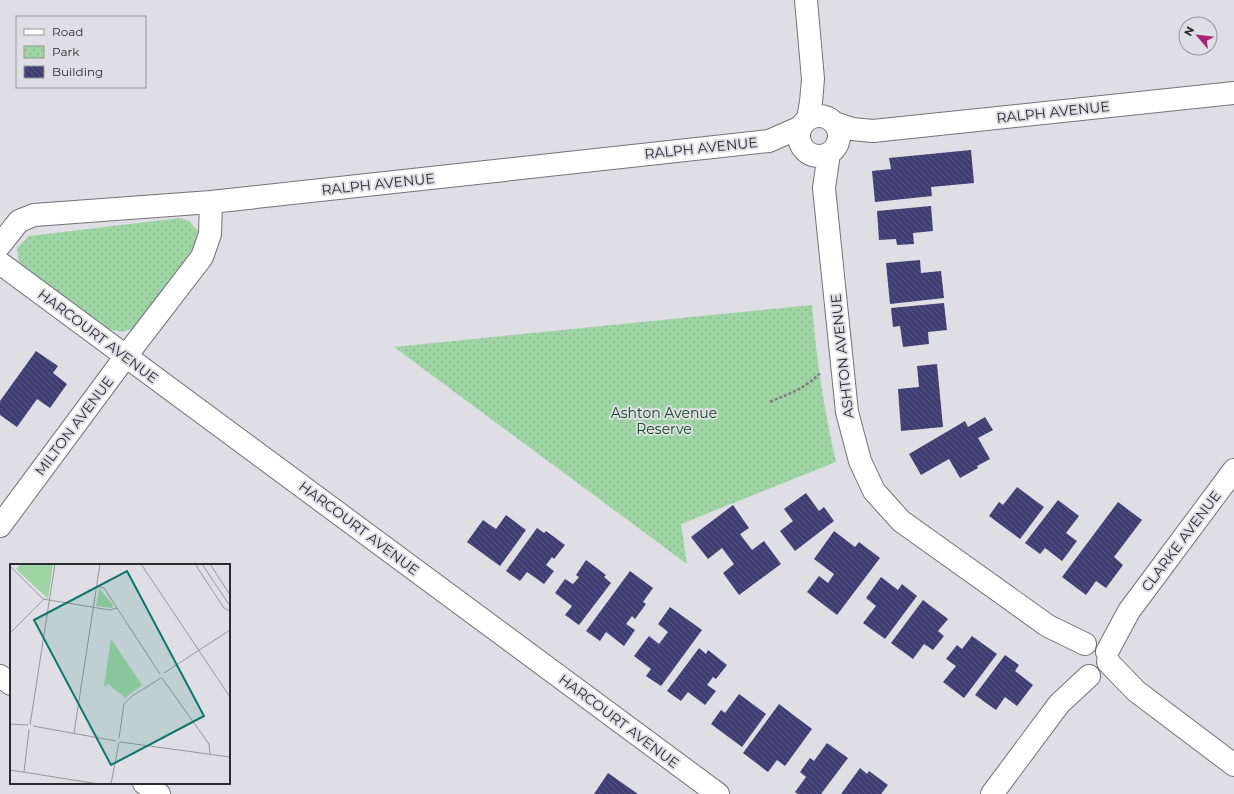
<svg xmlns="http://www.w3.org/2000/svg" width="1234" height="794" font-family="Montserrat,sans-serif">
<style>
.park{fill:url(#park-dots)}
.building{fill:url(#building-back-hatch)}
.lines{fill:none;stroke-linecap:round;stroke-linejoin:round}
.street-casing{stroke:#727277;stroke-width:24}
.path{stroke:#7d7d80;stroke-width:2.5;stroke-dasharray:3 2;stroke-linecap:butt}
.street{stroke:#fff;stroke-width:22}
.labels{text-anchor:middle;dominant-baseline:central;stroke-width:4;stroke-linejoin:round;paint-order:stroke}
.street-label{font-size:14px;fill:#2c2c2e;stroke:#dedee4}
.park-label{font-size:14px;fill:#114a1e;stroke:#dedee4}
.inset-road{fill:none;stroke:#97979b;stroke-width:1}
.view{fill:#0f766e;fill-opacity:0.15;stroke:#0f766e;stroke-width:2}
.inset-edge{fill:none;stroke:#2c2c2e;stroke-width:2}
</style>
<defs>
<pattern id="park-dots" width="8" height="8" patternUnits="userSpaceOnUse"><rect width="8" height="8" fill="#9fd4a4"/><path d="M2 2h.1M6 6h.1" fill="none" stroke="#89b68e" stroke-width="1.8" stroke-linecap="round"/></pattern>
<pattern id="building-back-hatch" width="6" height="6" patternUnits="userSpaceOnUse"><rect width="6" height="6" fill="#3e3e72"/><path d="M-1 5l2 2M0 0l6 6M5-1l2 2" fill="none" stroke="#585882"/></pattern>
</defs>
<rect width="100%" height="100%" fill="#dedee4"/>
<path class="park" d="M180 218 189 221 198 231 194 248 134 328 123 332 107 329 19 262 17 248 29 236Z
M812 305C816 358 824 410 836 462L681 524 687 564 394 347Z"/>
<path class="building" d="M971 150 974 183 931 187 932 196 875 202 872 171 891 169 889 158Z
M931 206 933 231 913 233 914 244 897 245 896 239 879 240 877 211Z
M920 260 921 273 941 271 944 298 890 304 886 263Z
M944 303 947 330 928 332 929 344 903 347 900 326 893 327 891 308Z
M36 351 58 366 53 373 67 384 50 408 37 399 17 427 0 415V401Z
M937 364 943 427 901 431 898 389 919 387 917 366Z
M985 417 993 430 978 438 990 459 977 466 978 468 960 478 949 459 921 475 909 454 965 421 968 427Z
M1017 487 1044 507 1020 539 989 516 999 502 1003 505Z
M806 493 819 511 824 507 834 521 795 551 780 531 793 521 784 509Z
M1058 500 1079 516 1066 533 1077 541 1062 561 1045 548 1040 554 1025 543Z
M1118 502 1142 520 1114 557 1123 565 1106 588 1096 581 1086 595 1062 577Z
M733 505 749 528 740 534 752 550 764 541 781 564 739 595 723 573 734 564 722 548 708 559 691 537Z
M506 515 526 530 500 566 467 542 483 520 496 529Z
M537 528 544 533 546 531 565 545 554 559 552 557 546 565 554 571 544 584 527 572 520 581 506 571Z
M834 531 855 547 859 542 880 558 837 615 807 592 819 576 828 583 834 574 814 559Z
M586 560 606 575 604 577 611 583 579 625 565 615 572 606 555 593 565 579 573 584 579 577 576 575Z
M630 571 653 588 643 602 646 604 635 619 632 616 626 624 635 630 624 646 606 632 600 641 586 631Z
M881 577 898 590 902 584 917 596 885 639 863 623 876 606 866 598Z
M923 600 948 619 938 631 944 636 933 650 924 644 913 659 891 643Z
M670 607 702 630 661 686 646 676 651 669 634 656 649 636 659 644 668 632 658 624Z
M972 636 997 654 964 698 943 682 956 666 946 659 957 645 962 649Z
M699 648 706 654 708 650 727 665 716 679 713 677 707 685 716 691 705 705 688 692 681 701 667 691Z
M1005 655 1019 665 1015 671 1033 685 1017 706 1005 697 996 710 975 695Z
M739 694 766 714 742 747 711 724 721 710 725 713Z
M779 704 812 729 785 766 777 760 768 772 743 753Z
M827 743 848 758 821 794H798L795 792 806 777 800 772 810 758 814 761Z
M860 768 867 774 869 771 888 785 881 794H841Z
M608 773 638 794H594Z"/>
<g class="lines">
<g class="street-casing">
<path id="street" d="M806 0 813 79 811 102 808 119
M799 136a20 20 0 1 1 40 0a20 20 0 1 1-40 0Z
M834 123 852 129 873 131 1234 93
M829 153 824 188 847 412 860 461 874 491 901 521 1048 626 1085 644
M0 245 19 221 34 215 211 202 769 141 801 127
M0 263 718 794
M0 526 126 356 202 257 210 234 211 202
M1107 652 1129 611 1234 470
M1108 662 1136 691 1234 765
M0 676 11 684
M144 783 159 794
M992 794 1059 704 1089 676"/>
</g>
<path class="path" d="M770 402C790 393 805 389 821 372"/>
<use href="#street" class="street"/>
</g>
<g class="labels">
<g class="street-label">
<text transform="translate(1053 112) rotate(-6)">RALPH AVENUE</text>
<text transform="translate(701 148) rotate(-6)">RALPH AVENUE</text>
<text transform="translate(378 184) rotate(-6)">RALPH AVENUE</text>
<text transform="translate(98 336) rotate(37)">HARCOURT AVENUE</text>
<text transform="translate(842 356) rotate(-96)">ASHTON AVENUE</text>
<text transform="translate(74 426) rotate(-53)">MILTON AVENUE</text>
<text transform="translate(359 528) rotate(37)">HARCOURT AVENUE</text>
<text transform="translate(1181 541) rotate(-53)">CLARKE AVENUE</text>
<text transform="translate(619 721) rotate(37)">HARCOURT AVENUE</text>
</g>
<g class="park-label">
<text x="664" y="413">Ashton Avenue<tspan x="664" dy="16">Reserve</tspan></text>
</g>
</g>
<g transform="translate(10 564)">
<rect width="220" height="220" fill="#dedee4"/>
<path d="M11 0H43L38 35 6 5ZM89 24 103 41 102 44 86 42ZM101 75 132 121 115 134 98 120 94 123Z" fill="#9fd4a4"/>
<path class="inset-road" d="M131 0 220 133M185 0 214 44 220 47M192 0 220 42M200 0 220 31M0 2 33 35 100 46 107 44M86 22 94 24 150 110M0 69 34 35M154 109 220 66M152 114 199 180 200 190M0 160 18 161M20 161 45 0M23 162 106 177M64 169 90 0M109 174 114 140 122 132 151 114M110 178 220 193M0 206 89 220M14 208 19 165M101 220 109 178"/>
<path class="view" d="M117 7 194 152 101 201 24 56Z"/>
<rect width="220" height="220" class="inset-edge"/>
</g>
<rect x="16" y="16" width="130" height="72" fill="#dedee4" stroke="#97979b"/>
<rect x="24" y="29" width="20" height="6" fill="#ffffff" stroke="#97979b"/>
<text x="52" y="36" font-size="12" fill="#2c2c2e">Road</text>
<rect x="24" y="46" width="20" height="12" fill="url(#park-dots)" stroke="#97979b"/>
<text x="52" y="56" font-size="12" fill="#2c2c2e">Park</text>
<rect x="24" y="66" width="20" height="12" fill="url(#building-back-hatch)" stroke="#97979b"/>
<text x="52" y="76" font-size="12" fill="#2c2c2e">Building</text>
<g transform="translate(1198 36) rotate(298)"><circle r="19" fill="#dedee4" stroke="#97979b"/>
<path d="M0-3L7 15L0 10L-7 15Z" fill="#a62573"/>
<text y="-6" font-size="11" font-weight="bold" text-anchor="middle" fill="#2c2c2e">N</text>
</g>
</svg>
